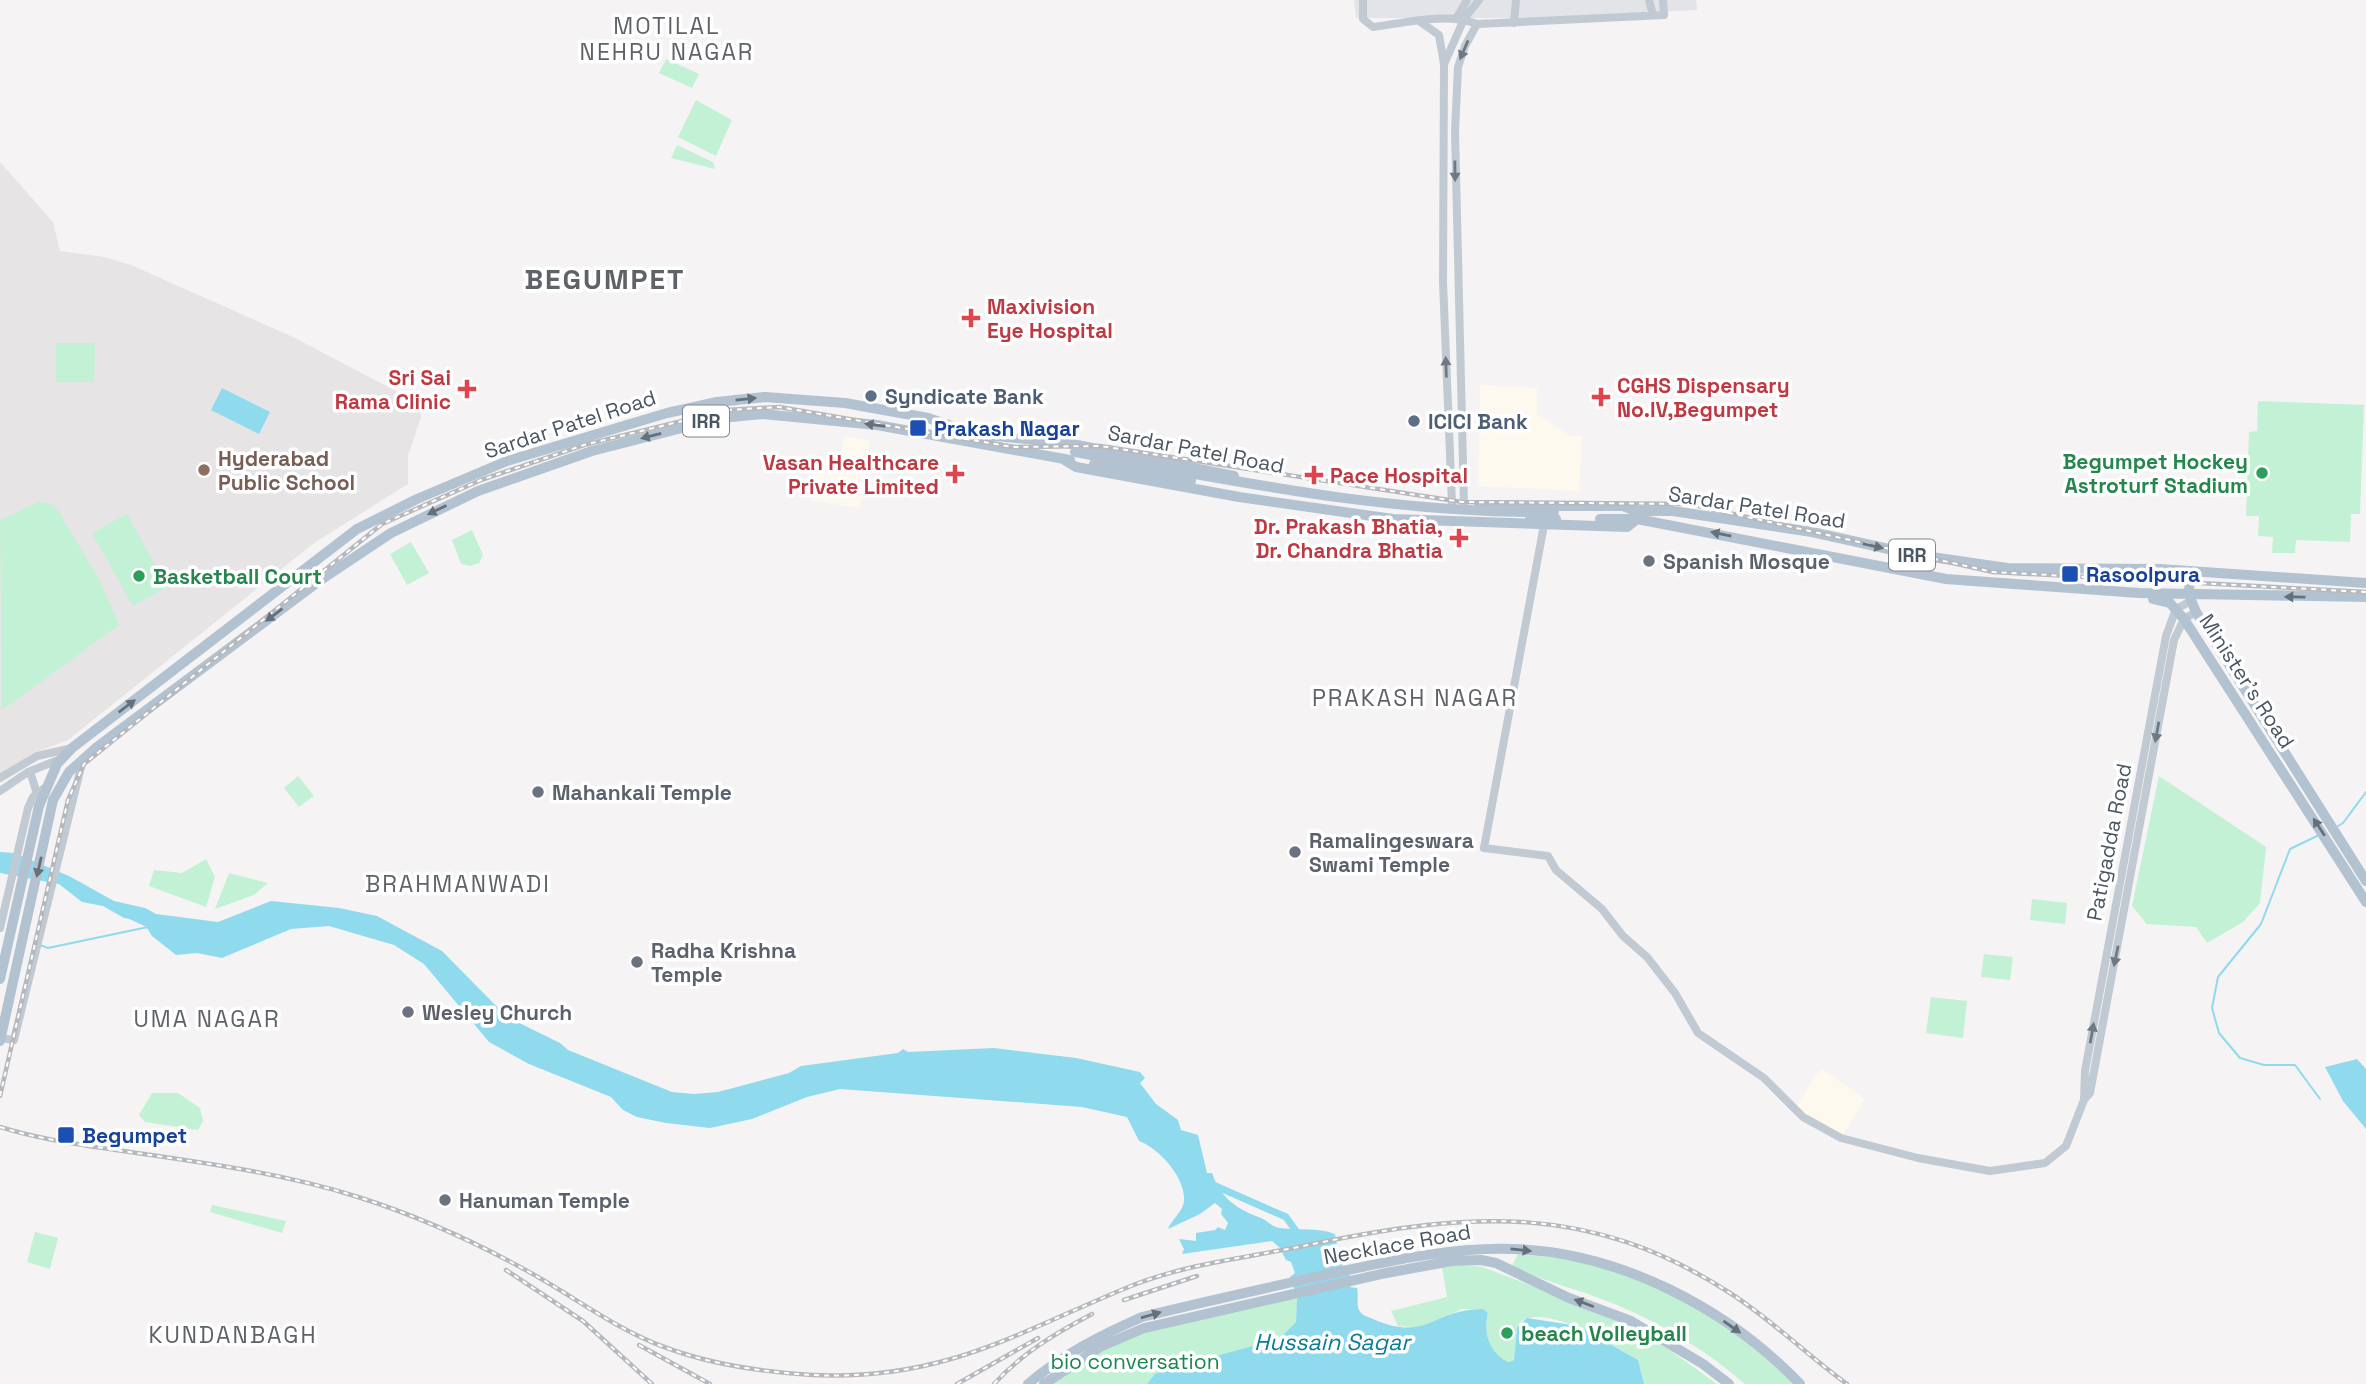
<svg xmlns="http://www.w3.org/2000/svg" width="2366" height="1384" font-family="'Space Grotesk',sans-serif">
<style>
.commercial{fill:#fdf9ef}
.education{fill:#e6e4e5}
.airport{fill:#e2e4e7}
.green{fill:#c3f1d5}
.water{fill:#90daee}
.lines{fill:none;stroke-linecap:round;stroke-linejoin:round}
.stream{stroke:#90daee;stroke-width:2}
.canal{stroke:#90daee;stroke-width:7}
.minor{stroke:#c1cad2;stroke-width:8}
.major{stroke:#b3c2d1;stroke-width:10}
.rail-casing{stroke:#b5b8bd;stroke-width:4.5}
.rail{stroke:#fff;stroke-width:2;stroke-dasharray:5;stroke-linecap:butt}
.major-bridge{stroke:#b3c2d1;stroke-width:10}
.oneway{fill:#6e7983}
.oneway2{fill:#64717d}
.health-dot{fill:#e0444e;stroke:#fff;stroke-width:2.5}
.service-dot{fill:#5c6f8a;stroke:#fff;stroke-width:2.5}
.transit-dot{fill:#1a4fb4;stroke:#fff;stroke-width:2.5}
.education-dot{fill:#8d6e63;stroke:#fff;stroke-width:2.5}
.leisure-dot{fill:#2e9e5b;stroke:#fff;stroke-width:2.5}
.worship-dot{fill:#6b7280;stroke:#fff;stroke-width:2.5}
.labels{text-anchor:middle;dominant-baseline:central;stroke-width:7;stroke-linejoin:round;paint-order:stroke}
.shield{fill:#fff;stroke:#808990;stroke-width:2}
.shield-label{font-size:19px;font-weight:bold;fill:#4a5661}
.health-label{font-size:21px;font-weight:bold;fill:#be3a42;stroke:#fff;text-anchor:start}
.service-label{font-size:21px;font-weight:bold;fill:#4e5e75;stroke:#fff;text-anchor:start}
.street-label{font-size:21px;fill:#4a5661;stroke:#fff}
.transit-label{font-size:21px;font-weight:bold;fill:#164399;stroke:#fff;text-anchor:start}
.education-label{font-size:21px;font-weight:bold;fill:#785e54;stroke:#fff;text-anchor:start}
.leisure-label{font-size:21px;font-weight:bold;fill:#27864d;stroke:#fff;text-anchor:start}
.worship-label{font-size:21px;font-weight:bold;fill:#5b616d;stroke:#fff;text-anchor:start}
.park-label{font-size:21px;fill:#17864f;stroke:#fff}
.neighbourhood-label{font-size:23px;letter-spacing:2px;fill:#5f6368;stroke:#fff}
.water-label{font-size:23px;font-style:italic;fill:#0c7c9b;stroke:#fff}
.district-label{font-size:28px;font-weight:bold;letter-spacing:2px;fill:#5f6368;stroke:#fff}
</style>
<rect width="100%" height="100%" fill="#f5f3f3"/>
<path class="commercial" d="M1480 385 1537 388V414L1570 436H1582L1579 491 1478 486Z
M844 436 870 440 860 508 811 501 817 457 840 460Z
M1821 1068 1865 1099 1841 1138 1794 1109Z"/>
<path class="education" d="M0 162 53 222 60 251 104 257 131 265 293 337 411 399 420 409 421 417 408 456V484L314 543 68 740 34 753 0 775Z"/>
<path class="airport" d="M1354 0H1696L1697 10 1529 18H1356Z"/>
<path class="green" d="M666 59 699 74 692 88 659 73Z
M696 100 732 120 716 156 678 137Z
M677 145 713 162 715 169 671 158Z
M56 343H95L94 382H56Z
M2258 401 2364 405 2360 514H2351L2350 542 2296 540 2295 553H2272L2273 537 2258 536 2259 516H2246L2249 432 2257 431Z
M38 502 49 503 59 512 101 583 119 625 2 710 0 520Z
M127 514 167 587 133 606 92 533Z
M472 530 483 555 479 563 470 566 461 564 452 540Z
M411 542 429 573 407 585 390 554Z
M298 776 314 796 299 807 284 788Z
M2159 776 2266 847 2260 903 2243 922 2207 943 2196 927 2147 924 2132 906Z
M206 859 215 877 206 907 149 886 154 870 182 873Z
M229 873 268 883 254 895 215 909Z
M2032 899 2067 903 2065 924 2030 920Z
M1984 954 2013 957 2010 980 1981 977Z
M1931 997 1967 1001 1963 1038 1926 1033Z
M152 1093H178L200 1108 203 1121 198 1130 145 1122 139 1115Z
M212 1205 286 1221 282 1233 210 1212Z
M35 1232 58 1238 50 1269 27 1262Z
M1518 1254C1538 1257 1561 1257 1582 1262 1664 1282 1734 1326 1794 1384H1745C1706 1350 1656 1320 1607 1301 1576 1289 1542 1281 1512 1266Z
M1464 1265 1482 1267 1580 1304 1653 1338 1717 1384H1644L1638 1360C1615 1347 1538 1297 1517 1326L1514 1359 1508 1362C1489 1352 1483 1333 1488 1313L1483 1309H1462L1422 1328 1398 1326 1391 1311 1447 1297 1442 1267Z
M1297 1297 1296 1322 1279 1339 1149 1381 1147 1384H1051L1108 1348 1141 1332Z"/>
<path class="water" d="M222 388 270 412 259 434 211 410Z
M0 852 14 853 69 876 114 901 145 908 156 914 218 922 271 901 339 908 377 916 442 951 507 1017 560 1043 568 1050 672 1092 694 1094 718 1092 789 1073 801 1066 898 1053 903 1049 908 1052 994 1048 1076 1058 1140 1072 1145 1078 1140 1083 1156 1104 1178 1120 1181 1130 1198 1135 1207 1173H1212C1221 1199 1237 1209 1261 1218 1268 1221 1272 1227 1280 1228 1298 1231 1317 1227 1335 1234L1340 1261 1350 1276V1287L1357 1288C1359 1295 1356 1304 1359 1310 1362 1316 1367 1316 1373 1319 1428 1343 1432 1309 1483 1309L1488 1313C1483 1333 1489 1352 1508 1362L1514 1360 1517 1327 1527 1318 1578 1326 1638 1360 1644 1384H1147L1155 1374 1171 1368 1279 1339 1296 1322 1297 1297 1290 1277 1295 1273 1291 1262 1286 1260 1280 1248 1272 1241 1182 1254 1184 1249 1179 1239 1196 1241V1233L1215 1230 1218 1227 1225 1230 1228 1223 1221 1214 1222 1209 1215 1203 1200 1214 1168 1229C1171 1220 1183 1212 1184 1201 1186 1178 1159 1148 1139 1141L1127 1117 1082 1107 840 1089 807 1097 752 1119 710 1128 666 1123 637 1117 623 1110 611 1097 529 1064 489 1042 424 964 394 945 329 926 291 929 222 958 197 953 176 955 152 936 142 920 124 918 103 906 82 902 59 884 0 873Z
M2357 1059 2366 1069V1129L2343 1101 2325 1067Z"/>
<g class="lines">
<path class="stream" d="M2338 826 2343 823 2366 792
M2317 836 2290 849 2261 924 2218 977 2212 1008 2219 1033 2240 1058 2264 1065H2295L2320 1099
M40 945 48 948 148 927"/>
<path class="canal" d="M129 915 153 926
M1211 1184 1286 1217 1298 1234"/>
<path class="minor" d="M1363 0V19L1373 27C1405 23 1446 12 1477 24L1664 15 1663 0
M1649 0 1653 15
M1456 19 1467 0
M1419 21 1439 35 1444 64 1443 282 1452 504
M1514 23 1516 0
M1445 62 1464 19 1479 0
M1464 505 1455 132 1458 67 1465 46 1477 24
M1544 525 1484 848 1548 856 1556 870 1602 909 1623 936 1647 957 1675 993 1698 1033 1764 1078 1803 1117 1841 1138 1918 1158 1990 1171 2045 1163 2066 1146 2084 1100 2090 1093 2174 640 2184 619 2196 612
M30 771 37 794
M0 778 37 756 72 748
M0 791 28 772 63 758
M0 928 28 808 33 797 46 787
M0 1038 14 1040 83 759
M2084 1100 2085 1071 2166 636 2176 609 2191 601"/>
<path class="major" d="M1063 459 1076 467 1239 497 1393 519 1627 527 1637 519 1946 579 2139 593 2366 597
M1479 506H1623L1636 511H1673L1812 532 1911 554 2007 568 2160 569 2366 583
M1600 519H1637
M2190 571 2189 595 2196 612 2366 881
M2153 599 2170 603 2184 619 2366 902
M53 800 69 772 97 747 322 579 391 533 478 491 592 451 721 418 762 414 877 425 1070 460
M39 806 57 764 72 748 357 529 417 499 507 461 667 413 717 402 765 397 845 403 928 418 975 434 1067 443 1234 476
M1028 1384C1062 1355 1101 1335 1142 1317 1202 1302 1263 1289 1324 1275 1386 1262 1448 1247 1513 1249 1619 1252 1727 1308 1800 1384
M1044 1384 1100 1347 1144 1328 1381 1274 1452 1261 1481 1260 1496 1263 1569 1298 1631 1321 1703 1364 1729 1384"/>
<g class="rail-casing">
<path id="rail" d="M0 1096 68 800 84 764 382 524 481 480 584 445 727 410 779 407 1013 447 1100 446 1462 502 1689 504 1993 572 2366 592
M0 1127C38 1139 77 1144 116 1150 197 1162 279 1172 358 1197 418 1216 482 1245 538 1277 580 1301 621 1332 667 1348 713 1365 764 1372 812 1375 944 1381 1016 1333 1131 1286 1188 1263 1253 1257 1313 1244 1470 1212 1589 1202 1730 1293 1772 1320 1807 1355 1847 1384
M506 1270 583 1321 652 1384
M1124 1300 1197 1276
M639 1345 710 1384
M957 1384 1038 1338
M994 1384C1022 1353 1056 1333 1092 1314"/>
</g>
<use href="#rail" class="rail"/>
<path class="major-bridge" d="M1075 452C1234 481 1390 514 1554 512
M1094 464 1191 481
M1530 519H1556
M0 979 39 806
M0 1041 53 800"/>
</g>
<defs><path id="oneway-solid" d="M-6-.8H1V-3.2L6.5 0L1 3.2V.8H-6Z" transform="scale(1.75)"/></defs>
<g class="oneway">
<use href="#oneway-solid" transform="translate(1464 50) rotate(113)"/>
<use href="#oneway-solid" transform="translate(1455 171) rotate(89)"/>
<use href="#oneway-solid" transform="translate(1446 367) rotate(-92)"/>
<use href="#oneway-solid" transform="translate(2157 732) rotate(100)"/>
<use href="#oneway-solid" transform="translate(2116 956) rotate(102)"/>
<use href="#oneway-solid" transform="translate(2092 1033) rotate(-80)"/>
</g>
<g class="oneway2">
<use href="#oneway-solid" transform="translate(746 399) rotate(-6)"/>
<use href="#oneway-solid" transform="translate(875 425) rotate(-172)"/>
<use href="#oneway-solid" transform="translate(651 436) rotate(166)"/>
<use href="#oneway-solid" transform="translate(437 510) rotate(154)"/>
<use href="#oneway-solid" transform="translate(1721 534) rotate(-169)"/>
<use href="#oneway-solid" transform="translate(1873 546) rotate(13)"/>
<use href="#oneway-solid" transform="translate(2295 597) rotate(-179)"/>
<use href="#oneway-solid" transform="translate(274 615) rotate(143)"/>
<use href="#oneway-solid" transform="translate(127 706) rotate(-37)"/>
<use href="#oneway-solid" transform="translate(2319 827) rotate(-123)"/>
<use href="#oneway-solid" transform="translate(39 867) rotate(103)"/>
<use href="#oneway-solid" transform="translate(1521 1250) rotate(6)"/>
<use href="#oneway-solid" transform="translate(1584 1303) rotate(-159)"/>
<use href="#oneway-solid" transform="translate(1151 1315) rotate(-16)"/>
<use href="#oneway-solid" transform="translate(1732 1327) rotate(35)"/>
</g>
<g class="health-dot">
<path d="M967.5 307.5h7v7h7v7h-7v7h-7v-7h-7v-7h7z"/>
<path d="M463.5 378.5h7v7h7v7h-7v7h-7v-7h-7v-7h7z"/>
<path d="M1597.5 386.5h7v7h7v7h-7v7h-7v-7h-7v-7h7z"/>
<path d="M951.5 463.5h7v7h7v7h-7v7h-7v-7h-7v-7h7z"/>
<path d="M1310.5 464.5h7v7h7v7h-7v7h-7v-7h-7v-7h7z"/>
<path d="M1455.5 527.5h7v7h7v7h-7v7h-7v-7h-7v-7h7z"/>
</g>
<g class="service-dot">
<circle cx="871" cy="396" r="7"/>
<circle cx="1414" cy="421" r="7"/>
</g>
<g class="transit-dot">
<rect x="909" y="419" width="18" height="18" rx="3.5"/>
<rect x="2061" y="565" width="18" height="18" rx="3.5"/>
<rect x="57" y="1126" width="18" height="18" rx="3.5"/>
</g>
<circle class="education-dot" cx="204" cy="470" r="7"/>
<g class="leisure-dot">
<circle cx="2262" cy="473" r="7"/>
<circle cx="139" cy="576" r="7"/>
<circle cx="1507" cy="1333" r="7"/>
</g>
<g class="worship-dot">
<circle cx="1649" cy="561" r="7"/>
<circle cx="538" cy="792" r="7"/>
<circle cx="1295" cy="852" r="7"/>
<circle cx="637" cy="962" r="7"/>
<circle cx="408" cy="1012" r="7"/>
<circle cx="445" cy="1200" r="7"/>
</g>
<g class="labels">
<g class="shield">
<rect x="683" y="405.5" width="46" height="31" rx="5"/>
<rect x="1889" y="539.5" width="46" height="31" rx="5"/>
</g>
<g class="shield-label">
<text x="706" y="421">IRR</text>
<text x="1912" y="555">IRR</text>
</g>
<g class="health-label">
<text x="987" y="306">Maxivision<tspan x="987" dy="24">Eye Hospital</tspan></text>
<text x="451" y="377" text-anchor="end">Sri Sai<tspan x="451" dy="24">Rama Clinic</tspan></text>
<text x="1617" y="385">CGHS Dispensary<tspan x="1617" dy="24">No.IV,Begumpet</tspan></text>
<text x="939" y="462" text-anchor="end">Vasan Healthcare<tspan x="939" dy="24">Private Limited</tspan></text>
<text x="1330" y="475">Pace Hospital</text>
<text x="1443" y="526" text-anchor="end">Dr. Prakash Bhatia,<tspan x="1443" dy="24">Dr. Chandra Bhatia</tspan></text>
</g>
<g class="service-label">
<text x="885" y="396">Syndicate Bank</text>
<text x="1428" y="421">ICICI Bank</text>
</g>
<g class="street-label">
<text transform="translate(570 424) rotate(-18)">Sardar Patel Road</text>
<text transform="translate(1196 449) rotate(11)">Sardar Patel Road</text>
<text transform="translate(1757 507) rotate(9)">Sardar Patel Road</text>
<text transform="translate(2247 681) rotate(57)">Minister's Road</text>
<text transform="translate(2109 842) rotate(-79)">Patigadda Road</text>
<text transform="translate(1397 1244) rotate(-10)">Necklace Road</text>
</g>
<g class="transit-label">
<text x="934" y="428">Prakash Nagar</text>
<text x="2086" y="574">Rasoolpura</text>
<text x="82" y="1135">Begumpet</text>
</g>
<g class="education-label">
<text x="218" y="458">Hyderabad<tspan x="218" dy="24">Public School</tspan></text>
</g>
<g class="leisure-label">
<text x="2248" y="461" text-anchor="end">Begumpet Hockey<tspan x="2248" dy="24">Astroturf Stadium</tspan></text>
<text x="153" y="576">Basketball Court</text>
<text x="1521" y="1333">beach Volleyball</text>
</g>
<g class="worship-label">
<text x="1663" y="561">Spanish Mosque</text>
<text x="552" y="792">Mahankali Temple</text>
<text x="1309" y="840">Ramalingeswara<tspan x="1309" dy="24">Swami Temple</tspan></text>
<text x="651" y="950">Radha Krishna<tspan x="651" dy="24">Temple</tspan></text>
<text x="422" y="1012">Wesley Church</text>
<text x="459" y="1200">Hanuman Temple</text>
</g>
<g class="park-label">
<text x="1135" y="1361">bio conversation</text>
</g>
<g class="neighbourhood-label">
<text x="667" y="26">MOTILAL<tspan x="667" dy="26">NEHRU NAGAR</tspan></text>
<text x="1415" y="698">PRAKASH NAGAR</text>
<text x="458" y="884">BRAHMANWADI</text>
<text x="207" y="1019">UMA NAGAR</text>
<text x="233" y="1335">KUNDANBAGH</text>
</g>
<g class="water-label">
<text x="1332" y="1342">Hussain Sagar</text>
</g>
<g class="district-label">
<text x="605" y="279">BEGUMPET</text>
</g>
</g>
</svg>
